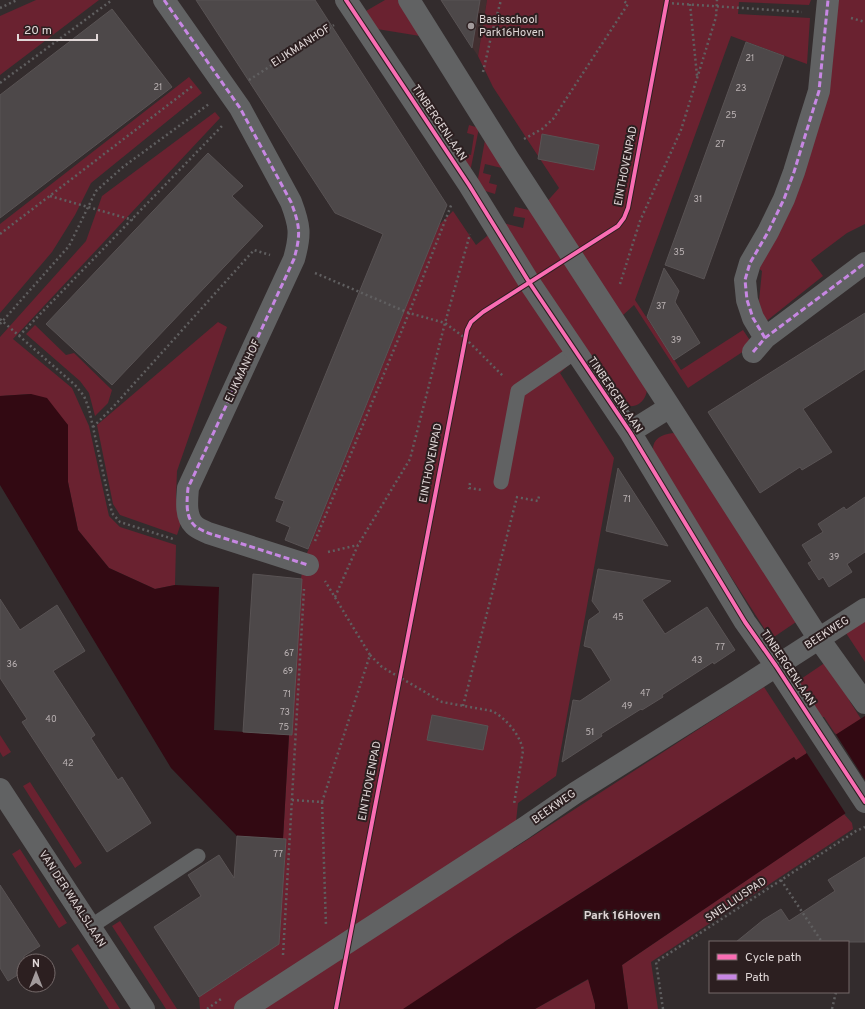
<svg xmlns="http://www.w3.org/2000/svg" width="865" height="1009" font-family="Overpass,sans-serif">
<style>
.built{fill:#422f30}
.green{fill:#6a2230}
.water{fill:#320912}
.pier{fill:#332c2d}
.building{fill:#4d4849;stroke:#595354}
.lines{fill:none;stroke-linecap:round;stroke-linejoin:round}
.path{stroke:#605f60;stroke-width:2.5;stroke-dasharray:2 3;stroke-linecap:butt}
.lane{stroke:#616263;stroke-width:15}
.street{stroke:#616263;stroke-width:22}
.quiet{stroke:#c787e3;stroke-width:3;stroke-dasharray:6 3;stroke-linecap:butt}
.cycleway-casing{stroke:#2c1f20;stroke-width:6}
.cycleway{stroke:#f96db3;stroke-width:4}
.poi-dot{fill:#a39b9c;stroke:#2c1f20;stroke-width:1.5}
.labels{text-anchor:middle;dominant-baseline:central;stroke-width:4;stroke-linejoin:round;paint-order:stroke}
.number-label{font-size:9px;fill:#bbb3b4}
.poi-label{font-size:11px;fill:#e0d7d7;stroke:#2c1f20;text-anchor:start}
.street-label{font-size:11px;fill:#e0d7d7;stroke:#2c1f20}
.neighbourhood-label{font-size:12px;font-weight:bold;fill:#e0d7d7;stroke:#2c1f20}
</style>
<rect width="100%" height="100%" fill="#332c2d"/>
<path class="built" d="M441 0H487L478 56Z"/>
<path class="green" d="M36 0H99L0 75V16Z
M385 0H399L420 36 377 29 366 11Z
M487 0H811L809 5 739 2 738 14 810 18 807 64 731 36 635 300 681 370 743 330 753 345 688 388 634 305 610 327 647 390C645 404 633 410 621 404L585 350 560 373 614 458 556 776 518 803 513 849 764 687 807 753 796 761 794 757 504 942 498 1009H200L199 997 279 944 286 839H283L289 735H292L301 578 305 558 439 225 453 211 476 245 503 223 523 228 525 218 513 216 515 207 534 211 536 214 559 188 493 87 478 56Z
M837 0H865V224L847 233 811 260 823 276 764 323 759 301 762 271 757 267Z
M189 77 202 93 91 183 75 215 52 252 0 313V224Z
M215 112 220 118 13 339 72 388 89 426 109 516 120 527 176 545 175 585 155 589 109 568 78 530 68 482V425L31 394 0 396V337L86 241 102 196Z
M469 125 479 128 470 172 456 152 471 155 474 135 467 133Z
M485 140 506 169 485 164 483 173 491 175 489 183 497 185 495 194 482 190 477 184Z
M218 322 227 327 177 471 176 497 183 517 177 535 120 515 113 504 97 425Z
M35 325 66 355 74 353 112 390 108 403 95 416 89 393 80 381 26 334Z
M673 433 678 435 799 620 771 639 654 457C650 441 658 435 673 433Z
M865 621V662L846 633Z
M826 662 851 699 849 700 861 719 836 735 824 717H822L798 681Z
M0 735 11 752 3 757 0 752Z
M30 782 82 863 75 868 23 786Z
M844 814 852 823 853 829 651 962 658 1009H628L622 965Z
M20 849 67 923 59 928 12 854Z
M120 921 177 1009H166L112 926Z
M78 944 120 1009H109L71 949Z
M589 979 595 1004V1009H535Z"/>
<path class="water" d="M31 394 47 398 68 425V482L78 530 109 568 155 589 175 585 219 587 214 730 289 735 283 839 237 836 171 768 0 485V396Z
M865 716V800L622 965 628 1009H595V1004L588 979 535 1009H403L515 935 794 757 796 760Z"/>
<path class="pier" d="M835 733 865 780V802L846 814 806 752Z"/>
<path class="building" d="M196 0H315L447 205 308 549 285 540 290 527 276 521 284 501 275 498 383 234 335 213Z
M441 0H480L472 48Z
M112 9 172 87 0 218V95Z
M746 42 784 56 704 279 665 265Z
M542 134 599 145 594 170 538 159Z
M208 153 243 186 232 196 263 226 112 385 46 324Z
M664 268 679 291 675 302 700 343 674 360 647 317Z
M865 313V369L803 409 832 452 802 470 800 467 760 493 708 412Z
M618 468 649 516 668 546 606 531Z
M865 497V552L847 564 852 572 829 587 823 577 819 580 808 563 812 561 802 545 823 532 818 524 844 507 846 510Z
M598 569 671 581 642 600 665 634 707 607 735 650 714 664 713 662 662 695 663 697 642 710 641 709 601 734 602 736 562 762 573 700 580 701 611 680 591 648 584 646 589 620 600 612 592 601Z
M253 574 302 579 292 735 243 732Z
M0 599 20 630 57 605 85 651 53 671 95 735 91 738 118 780 122 777 151 823 107 852 22 722 27 719 0 678Z
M432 715 488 726 483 750 427 740Z
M237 836 286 839 279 944 199 997 154 927 201 896 188 875 219 855 234 878Z
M865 857V942H736L763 920 781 909 789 921 835 891 828 880Z
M0 885 40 946 24 956V971L8 981 0 968Z"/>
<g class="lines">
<path class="path" d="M667 3 802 12
M690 4 697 76
M0 8 17 0
M851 18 865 22
M483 72 491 37 501 0
M249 80 334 25
M0 83 112 0
M524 139 542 129 553 119 628 4 622 0
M50 196 133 220
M0 234 194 85
M315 273 409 313 445 323 465 338 504 377
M620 284 640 221 681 130 716 17 717 0
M0 319 75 385 84 396 89 409 112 513 120 522 173 539
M0 324 69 246 96 191 123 167 209 104
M19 336 222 126
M93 427 114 406 254 250 270 255
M470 483 469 488 482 490
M516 497 538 501 539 496
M315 541 409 313 452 203
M328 552 358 545
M335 597 358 545 410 459 445 323 470 234
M370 655 382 667 442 702 492 711C506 718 521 736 523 751L514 804
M463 706 517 497
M292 800 322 802 326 926
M322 802 370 655 325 581
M781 880 822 942
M283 955 304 589
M207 1009 221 999
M663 1009 656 962 856 831 865 827
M832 1009 836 992"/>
<path class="lane" d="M501 482 518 391 575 352
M90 927 198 856"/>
<path class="street" d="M164 0 240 108 291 202C300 226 301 234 294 259L188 488C187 500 185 516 194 525 198 529 204 531 208 533L308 565
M346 0 469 185 529 282 630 432 745 622 776 666 865 802
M409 0 508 158 670 407 819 639 865 703
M765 338 753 318 747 300 745 280 750 263 768 232 784 199 794 172 809 123 819 91 828 0
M753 352 765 338 865 263
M630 432 670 407
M0 789 144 1009
M245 1009 524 828 575 793 739 690 865 609"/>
<path class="quiet" d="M164 0 240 108 291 202C300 226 301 234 294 259L188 488C187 500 185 516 194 525 198 529 204 531 208 533L308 565
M765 338 753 318 747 300 745 280 750 263 768 232 784 199 794 172 809 123 819 91 828 0
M753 352 765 338 865 263"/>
<g class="cycleway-casing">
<path id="cycleway" d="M346 0 469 185 529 282 630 432 745 622 776 666 865 802
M336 1009 467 330 471 322 483 312 618 226 624 218 628 208 667 0"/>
</g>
<use href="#cycleway" class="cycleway"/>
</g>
<circle class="poi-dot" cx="471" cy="26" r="4"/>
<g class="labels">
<g class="number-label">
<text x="750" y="58">21</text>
<text x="158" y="87">21</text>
<text x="741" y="88">23</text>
<text x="731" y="115">25</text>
<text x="720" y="144">27</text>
<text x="698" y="199">31</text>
<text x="679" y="252">35</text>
<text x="661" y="306">37</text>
<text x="676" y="340">39</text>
<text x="627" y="499">71</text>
<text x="834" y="557">39</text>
<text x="618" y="617">45</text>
<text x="720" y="647">77</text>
<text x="289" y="653">67</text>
<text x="697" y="660">43</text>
<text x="12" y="664">36</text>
<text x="288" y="671">69</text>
<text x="645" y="693">47</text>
<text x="287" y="694">71</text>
<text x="627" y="706">49</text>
<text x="285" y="712">73</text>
<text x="51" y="719">40</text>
<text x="284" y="727">75</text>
<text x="590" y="732">51</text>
<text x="68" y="763">42</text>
<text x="278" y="854">77</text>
</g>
<g class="poi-label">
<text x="479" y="20">Basisschool<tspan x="479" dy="13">Park16Hoven</tspan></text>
</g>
<g class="street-label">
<text transform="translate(301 46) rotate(-33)">EIJKMANHOF</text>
<text transform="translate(439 123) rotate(56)">TINBERGENLAAN</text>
<text transform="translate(626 166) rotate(-79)">EINTHOVENPAD</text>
<text transform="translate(243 371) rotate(-65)">EIJKMANHOF</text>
<text transform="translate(615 395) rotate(56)">TINBERGENLAAN</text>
<text transform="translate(431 463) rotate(-79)">EINTHOVENPAD</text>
<text transform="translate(827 633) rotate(-33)">BEEKWEG</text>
<text transform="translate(788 668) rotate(56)">TINBERGENLAAN</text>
<text transform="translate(370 781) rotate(-79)">EINTHOVENPAD</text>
<text transform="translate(554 807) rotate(-35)">BEEKWEG</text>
<text transform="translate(72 899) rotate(57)">VAN DER WAALSLAAN</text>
<text transform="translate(736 900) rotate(-34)">SNELLIUSPAD</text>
</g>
<g class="neighbourhood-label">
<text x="622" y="916">Park 16Hoven</text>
</g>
</g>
<rect x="709" y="941" width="140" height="52" fill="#2c1f20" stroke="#746969"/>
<rect x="717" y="954" width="20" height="6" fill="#f96db3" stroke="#746969"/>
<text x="745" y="961" font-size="12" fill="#e0d7d7">Cycle path</text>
<rect x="717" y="974" width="20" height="6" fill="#c787e3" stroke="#746969"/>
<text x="745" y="981" font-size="12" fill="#e0d7d7">Path</text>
<g transform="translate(36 973)"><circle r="19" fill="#2c1f20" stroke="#746969"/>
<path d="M0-3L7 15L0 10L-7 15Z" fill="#a39b9c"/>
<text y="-6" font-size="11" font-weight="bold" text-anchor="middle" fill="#e0d7d7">N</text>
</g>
<path d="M18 34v6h79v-6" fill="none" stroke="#e0d7d7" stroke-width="2"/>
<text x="24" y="34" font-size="12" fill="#e0d7d7" stroke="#2c1f20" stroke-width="3" paint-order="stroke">20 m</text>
</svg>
